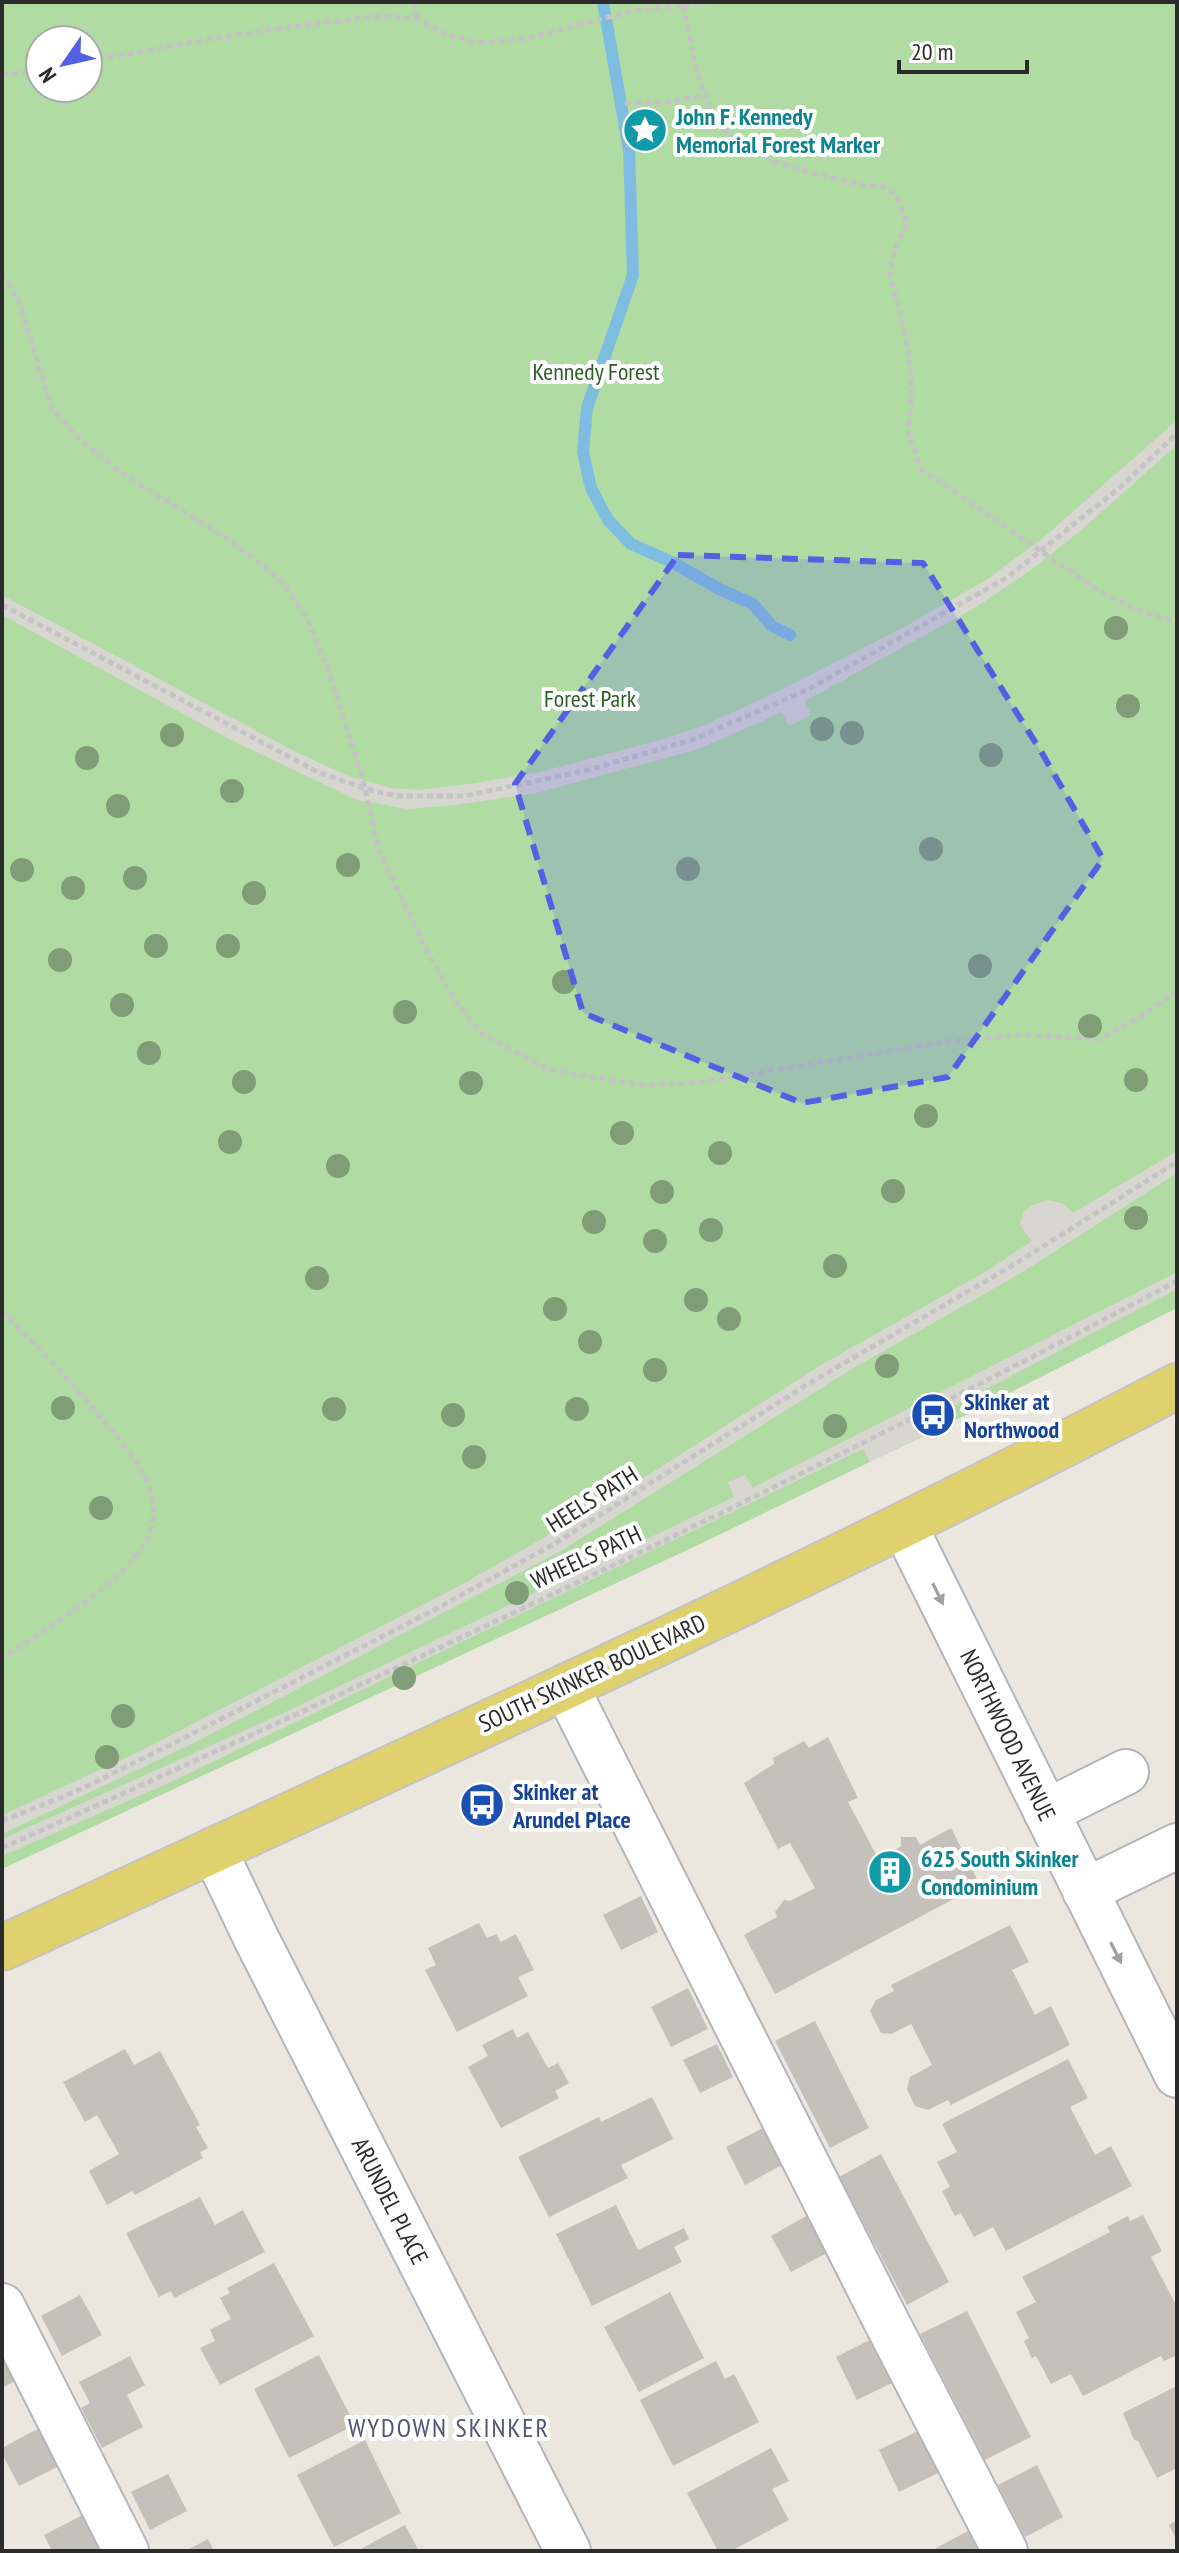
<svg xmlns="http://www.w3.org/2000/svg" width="1179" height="2553" font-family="'PT Sans Narrow',sans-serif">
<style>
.green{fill:#b0dba2;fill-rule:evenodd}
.plaza{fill:#d8d6d1}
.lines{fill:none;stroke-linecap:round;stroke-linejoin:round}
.stream{stroke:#7fbde0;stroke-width:12}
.building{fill:#c4c1ba}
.minor-casing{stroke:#b3b4bd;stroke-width:48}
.major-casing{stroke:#c4c4c4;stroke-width:48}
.path{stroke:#c4c4c4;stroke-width:5;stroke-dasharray:6 4;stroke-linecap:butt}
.minor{stroke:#fff;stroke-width:44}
.major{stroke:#e0d16f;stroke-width:44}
.tree{fill:#819d78}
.oneway{fill:#a0a0a0}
.marked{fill:#5360e4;fill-opacity:0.2;stroke:#5360e4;stroke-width:6;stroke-dasharray:16 10;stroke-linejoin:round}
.labels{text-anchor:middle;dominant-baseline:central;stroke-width:8;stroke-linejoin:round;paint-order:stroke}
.culture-label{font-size:24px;font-weight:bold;fill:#0d838f;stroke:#fff;text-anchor:start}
.park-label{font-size:24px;fill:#2a6023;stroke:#fff}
.transit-label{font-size:24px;font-weight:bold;fill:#164399;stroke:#fff;text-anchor:start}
.street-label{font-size:24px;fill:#2b2b2b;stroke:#fff}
.neighbourhood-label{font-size:26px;letter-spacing:2px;fill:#515477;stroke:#fff}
</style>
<rect width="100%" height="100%" fill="#ebe7df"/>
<path class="green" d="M2 2H1177V1308L932 1432 698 1545 2 1869ZM40 40H88V88H40Z"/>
<path class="plaza" d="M1177 420V445L1079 532 1031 570 978 606 805 701 811 715 789 726 782 712 699 749 536 793 455 805 407 809 357 800 231 740 2 615V595L292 750 348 776 392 788 418 790 469 784 541 772 663 739 705 725 779 691 908 625 986 580 1043 538Z
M1177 1151V1173L1021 1273 852 1369 559 1552 196 1742 2 1834V1815L134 1754 461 1585 601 1505 821 1365 985 1272 1032 1241 1020 1225 1024 1211 1033 1205 1048 1200 1064 1204 1073 1213Z
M1177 1272V1289L927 1420 932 1432 870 1462 863 1449 171 1782 2 1856V1839L279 1715 674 1526 734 1497 728 1482 746 1475 752 1488Z"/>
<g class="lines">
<path class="stream" d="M603 2 629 150 633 275 587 408 583 452 591 488 608 520 631 544 672 562 719 589 753 604 772 626 790 635"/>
</g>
<path class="building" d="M828 1737 858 1798 848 1802 879 1860 901 1846V1837H916L920 1845 951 1828 980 1885 775 1994 744 1935 777 1917 775 1912 784 1900 790 1901 815 1888 790 1843 778 1849 744 1783 774 1764 773 1758 804 1741 809 1748Z
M641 1896 658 1932 621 1950 603 1915Z
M479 1923 487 1938 496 1934 501 1942 516 1934 534 1970 518 1977 528 1996 457 2032 425 1970 436 1965 428 1948Z
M1010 1925 1029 1962 1012 1970 1035 2015 1051 2006 1070 2045 951 2105 948 2100 928 2110 915 2106 907 2089 910 2077 932 2065 911 2024 891 2034 881 2033 870 2011 876 2000 894 1991 891 1985Z
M688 1988 708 2029 671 2047 651 2007Z
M815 2021 869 2128 830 2148 775 2041Z
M513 2029 517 2038 528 2032 548 2068 558 2063 569 2083 555 2091 559 2098 501 2128 468 2067 488 2056 482 2045Z
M717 2044 733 2077 700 2093 683 2060Z
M125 2049 134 2065 160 2051 200 2125 196 2127 208 2148 200 2152 203 2158 135 2195 132 2191 107 2205 89 2171 119 2154 97 2115 85 2122 63 2082Z
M1068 2059 1088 2098 1070 2107 1095 2155 1111 2146 1132 2186 1006 2251 993 2227 974 2237 961 2213 955 2216 942 2191 950 2187 937 2162 957 2152 942 2124Z
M652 2097 673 2139 621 2165 628 2178 549 2217 518 2157 599 2117 601 2122Z
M765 2127 784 2164 745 2185 726 2147Z
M881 2154 949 2282 907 2305 839 2177Z
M200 2197 215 2225 243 2210 265 2252 174 2298 171 2291 159 2297 126 2233Z
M616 2205 638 2250 684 2228 689 2239 674 2247 682 2262 592 2306 556 2234Z
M808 2215 829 2252 791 2272 771 2236Z
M1143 2215 1162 2251 1151 2257 1177 2307V2355L1164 2361 1161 2356 1083 2396 1071 2374 1051 2384 1036 2356 1032 2358 1024 2341 1029 2338 1016 2312 1036 2302 1022 2277 1110 2232 1107 2227 1128 2216 1130 2221Z
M274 2263 314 2336 220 2385 200 2348 215 2341 210 2330 231 2319 220 2298 230 2293 227 2288Z
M670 2292 704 2358 639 2392 604 2327Z
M80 2295 102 2335 62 2356 41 2316Z
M967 2311 1031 2437 985 2460 920 2334Z
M872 2339 894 2382 857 2400 836 2357Z
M2 2352 17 2380 2 2388Z
M319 2355 355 2425 289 2458 254 2389Z
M130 2356 145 2385 127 2395 143 2427 102 2448 81 2408 90 2403 79 2382Z
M716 2361 725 2379 734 2374 759 2422 673 2466 640 2400Z
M1177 2386V2468L1157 2478 1138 2441 1134 2440 1123 2413Z
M41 2427 61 2465 19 2486 2 2454V2448Z
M920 2430 940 2472 899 2492 879 2450Z
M365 2440 401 2513 334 2547 297 2475Z
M771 2448 789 2481 772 2489 789 2520 731 2551H718L687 2493Z
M1037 2465 1063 2517 1025 2537 998 2485Z
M168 2474 187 2511 150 2530 131 2492Z
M83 2515 100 2551H52L44 2535Z
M1177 2520V2541L1169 2525Z
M405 2525 419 2551H357Z
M968 2531 978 2551H937L936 2548Z
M208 2539 214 2551H185Z"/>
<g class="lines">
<g class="minor-casing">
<path id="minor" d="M904 1525 1177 2075
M566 1687 885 2319 1005 2551
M1046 1812 1126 1772
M214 1850 256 1938 568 2551
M1085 1891 1177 1846
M2 2306 126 2551"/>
</g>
<g class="major-casing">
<path id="major" d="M2 1948C396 1765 792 1588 1177 1386"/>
</g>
<path class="path" d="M413 2 417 18
M683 6C693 48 697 99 727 132 756 164 821 174 862 185 869 187 879 185 886 188 899 195 902 212 907 224L895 248 890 274 908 349 912 390 908 432 921 469 1095 588 1132 608 1177 622
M88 61 233 35 374 16 417 18 444 34 478 43 525 39 636 10 712 2
M2 75 40 69
M625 103H663L704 95
M2 274 18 299 52 409 76 436 119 471 229 540 280 579 307 619 326 663 363 780 379 851 429 955 456 1002 482 1034 550 1070 642 1085 695 1083 951 1041 1021 1035 1100 1039 1140 1017 1177 991
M2 605 318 772 366 789 397 796H465L588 770 694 739 807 690 1008 577 1124 484 1177 433
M2 1311C38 1347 74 1384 106 1424 121 1442 139 1461 148 1484 156 1502 155 1526 145 1543 120 1585 43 1631 2 1658
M2 1821 79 1790 174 1743 434 1610 554 1544 808 1384 1015 1264 1177 1162
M2 1848C399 1670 793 1485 1177 1281"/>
<use href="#minor" class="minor"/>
<use href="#major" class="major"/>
</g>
<g class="tree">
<circle cx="1116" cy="628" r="12"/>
<circle cx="1128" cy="706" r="12"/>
<circle cx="822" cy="729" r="12"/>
<circle cx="852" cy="733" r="12"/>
<circle cx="172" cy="735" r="12"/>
<circle cx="991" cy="755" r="12"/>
<circle cx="87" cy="758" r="12"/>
<circle cx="232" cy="791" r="12"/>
<circle cx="118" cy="806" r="12"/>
<circle cx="931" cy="849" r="12"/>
<circle cx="348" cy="865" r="12"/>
<circle cx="688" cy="869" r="12"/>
<circle cx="22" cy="870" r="12"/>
<circle cx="135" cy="878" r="12"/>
<circle cx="73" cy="888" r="12"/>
<circle cx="254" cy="893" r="12"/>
<circle cx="156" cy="946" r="12"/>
<circle cx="228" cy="946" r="12"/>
<circle cx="60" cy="960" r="12"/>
<circle cx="980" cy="966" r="12"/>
<circle cx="564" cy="982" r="12"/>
<circle cx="122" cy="1005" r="12"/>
<circle cx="405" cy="1012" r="12"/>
<circle cx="1090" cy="1026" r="12"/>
<circle cx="149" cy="1053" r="12"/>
<circle cx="1136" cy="1080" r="12"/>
<circle cx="244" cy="1082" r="12"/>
<circle cx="471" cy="1083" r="12"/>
<circle cx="926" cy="1116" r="12"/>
<circle cx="622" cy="1133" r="12"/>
<circle cx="230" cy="1142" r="12"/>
<circle cx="720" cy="1153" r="12"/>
<circle cx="338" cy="1166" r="12"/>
<circle cx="893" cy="1191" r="12"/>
<circle cx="662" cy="1192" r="12"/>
<circle cx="1136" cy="1218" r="12"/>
<circle cx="594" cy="1222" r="12"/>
<circle cx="711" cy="1230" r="12"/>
<circle cx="655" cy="1241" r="12"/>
<circle cx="835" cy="1266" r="12"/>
<circle cx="317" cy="1278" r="12"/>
<circle cx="696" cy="1300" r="12"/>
<circle cx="555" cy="1309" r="12"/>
<circle cx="729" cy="1319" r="12"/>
<circle cx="590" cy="1342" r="12"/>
<circle cx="887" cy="1366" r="12"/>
<circle cx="655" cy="1370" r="12"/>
<circle cx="63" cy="1408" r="12"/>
<circle cx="334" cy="1409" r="12"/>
<circle cx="577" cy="1409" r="12"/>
<circle cx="453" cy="1415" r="12"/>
<circle cx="835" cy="1426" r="12"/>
<circle cx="474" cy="1457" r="12"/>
<circle cx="101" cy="1508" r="12"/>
<circle cx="517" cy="1593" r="12"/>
<circle cx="404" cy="1678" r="12"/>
<circle cx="123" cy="1716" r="12"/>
<circle cx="107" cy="1757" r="12"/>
</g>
<defs><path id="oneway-solid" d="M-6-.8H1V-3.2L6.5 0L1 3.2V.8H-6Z" transform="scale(2)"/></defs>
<g class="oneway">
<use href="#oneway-solid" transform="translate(938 1594) rotate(64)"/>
<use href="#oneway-solid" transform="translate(1116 1953) rotate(63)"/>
</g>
<path class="marked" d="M678 555 923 563 1042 753 1103 859 948 1077 802 1103 583 1013 515 784Z"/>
<defs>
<g id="sight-disc" transform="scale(2.3)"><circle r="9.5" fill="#0f9aa8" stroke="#fff"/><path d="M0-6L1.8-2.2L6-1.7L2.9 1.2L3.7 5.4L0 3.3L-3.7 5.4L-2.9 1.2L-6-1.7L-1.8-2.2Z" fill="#fff"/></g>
<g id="bus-disc" transform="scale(2.3)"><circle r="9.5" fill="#1a4fb4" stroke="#fff"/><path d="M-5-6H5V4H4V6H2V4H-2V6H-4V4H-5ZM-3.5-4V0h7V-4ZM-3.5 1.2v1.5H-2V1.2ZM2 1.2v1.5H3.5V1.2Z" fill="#fff"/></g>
<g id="building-disc" transform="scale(2.3)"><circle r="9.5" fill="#0f9aa8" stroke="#fff"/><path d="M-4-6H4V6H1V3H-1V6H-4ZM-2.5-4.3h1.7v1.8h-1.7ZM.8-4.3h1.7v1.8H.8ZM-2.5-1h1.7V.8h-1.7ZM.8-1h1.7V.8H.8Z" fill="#fff"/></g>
</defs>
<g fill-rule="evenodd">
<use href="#sight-disc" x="645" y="130"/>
<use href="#bus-disc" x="933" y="1415"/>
<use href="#bus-disc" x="482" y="1805"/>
<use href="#building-disc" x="890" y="1872"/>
</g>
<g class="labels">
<g class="culture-label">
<text x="676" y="116">John F. Kennedy<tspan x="676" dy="28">Memorial Forest Marker</tspan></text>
<text x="921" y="1858">625 South Skinker<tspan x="921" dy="28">Condominium</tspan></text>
</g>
<g class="park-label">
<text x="596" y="371">Kennedy Forest</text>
<text x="590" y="698">Forest Park</text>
</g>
<g class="transit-label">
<text x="964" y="1401">Skinker at<tspan x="964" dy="28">Northwood</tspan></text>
<text x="513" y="1791">Skinker at<tspan x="513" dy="28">Arundel Place</tspan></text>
</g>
<g class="street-label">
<text transform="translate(592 1499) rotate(-32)">HEELS PATH</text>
<text transform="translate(586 1557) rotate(-25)">WHEELS PATH</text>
<text transform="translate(592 1673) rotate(-25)">SOUTH SKINKER BOULEVARD</text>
<text transform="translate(1008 1735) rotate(64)">NORTHWOOD AVENUE</text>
<text transform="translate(390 2201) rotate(63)">ARUNDEL PLACE</text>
</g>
<g class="neighbourhood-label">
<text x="449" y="2427">WYDOWN SKINKER</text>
</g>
</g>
<rect width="1179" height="2553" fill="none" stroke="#2b2b2b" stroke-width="8"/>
<g transform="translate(64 64) rotate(236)"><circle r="38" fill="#ffffff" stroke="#aaaaaa" stroke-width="2"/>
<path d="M0-6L14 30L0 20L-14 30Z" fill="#5360e4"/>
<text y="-12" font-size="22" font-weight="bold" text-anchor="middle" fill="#2b2b2b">N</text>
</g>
<path d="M899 60v12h128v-12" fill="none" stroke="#2b2b2b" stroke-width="4"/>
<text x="911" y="60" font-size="24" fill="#2b2b2b" stroke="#ffffff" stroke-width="6" paint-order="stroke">20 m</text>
</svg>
